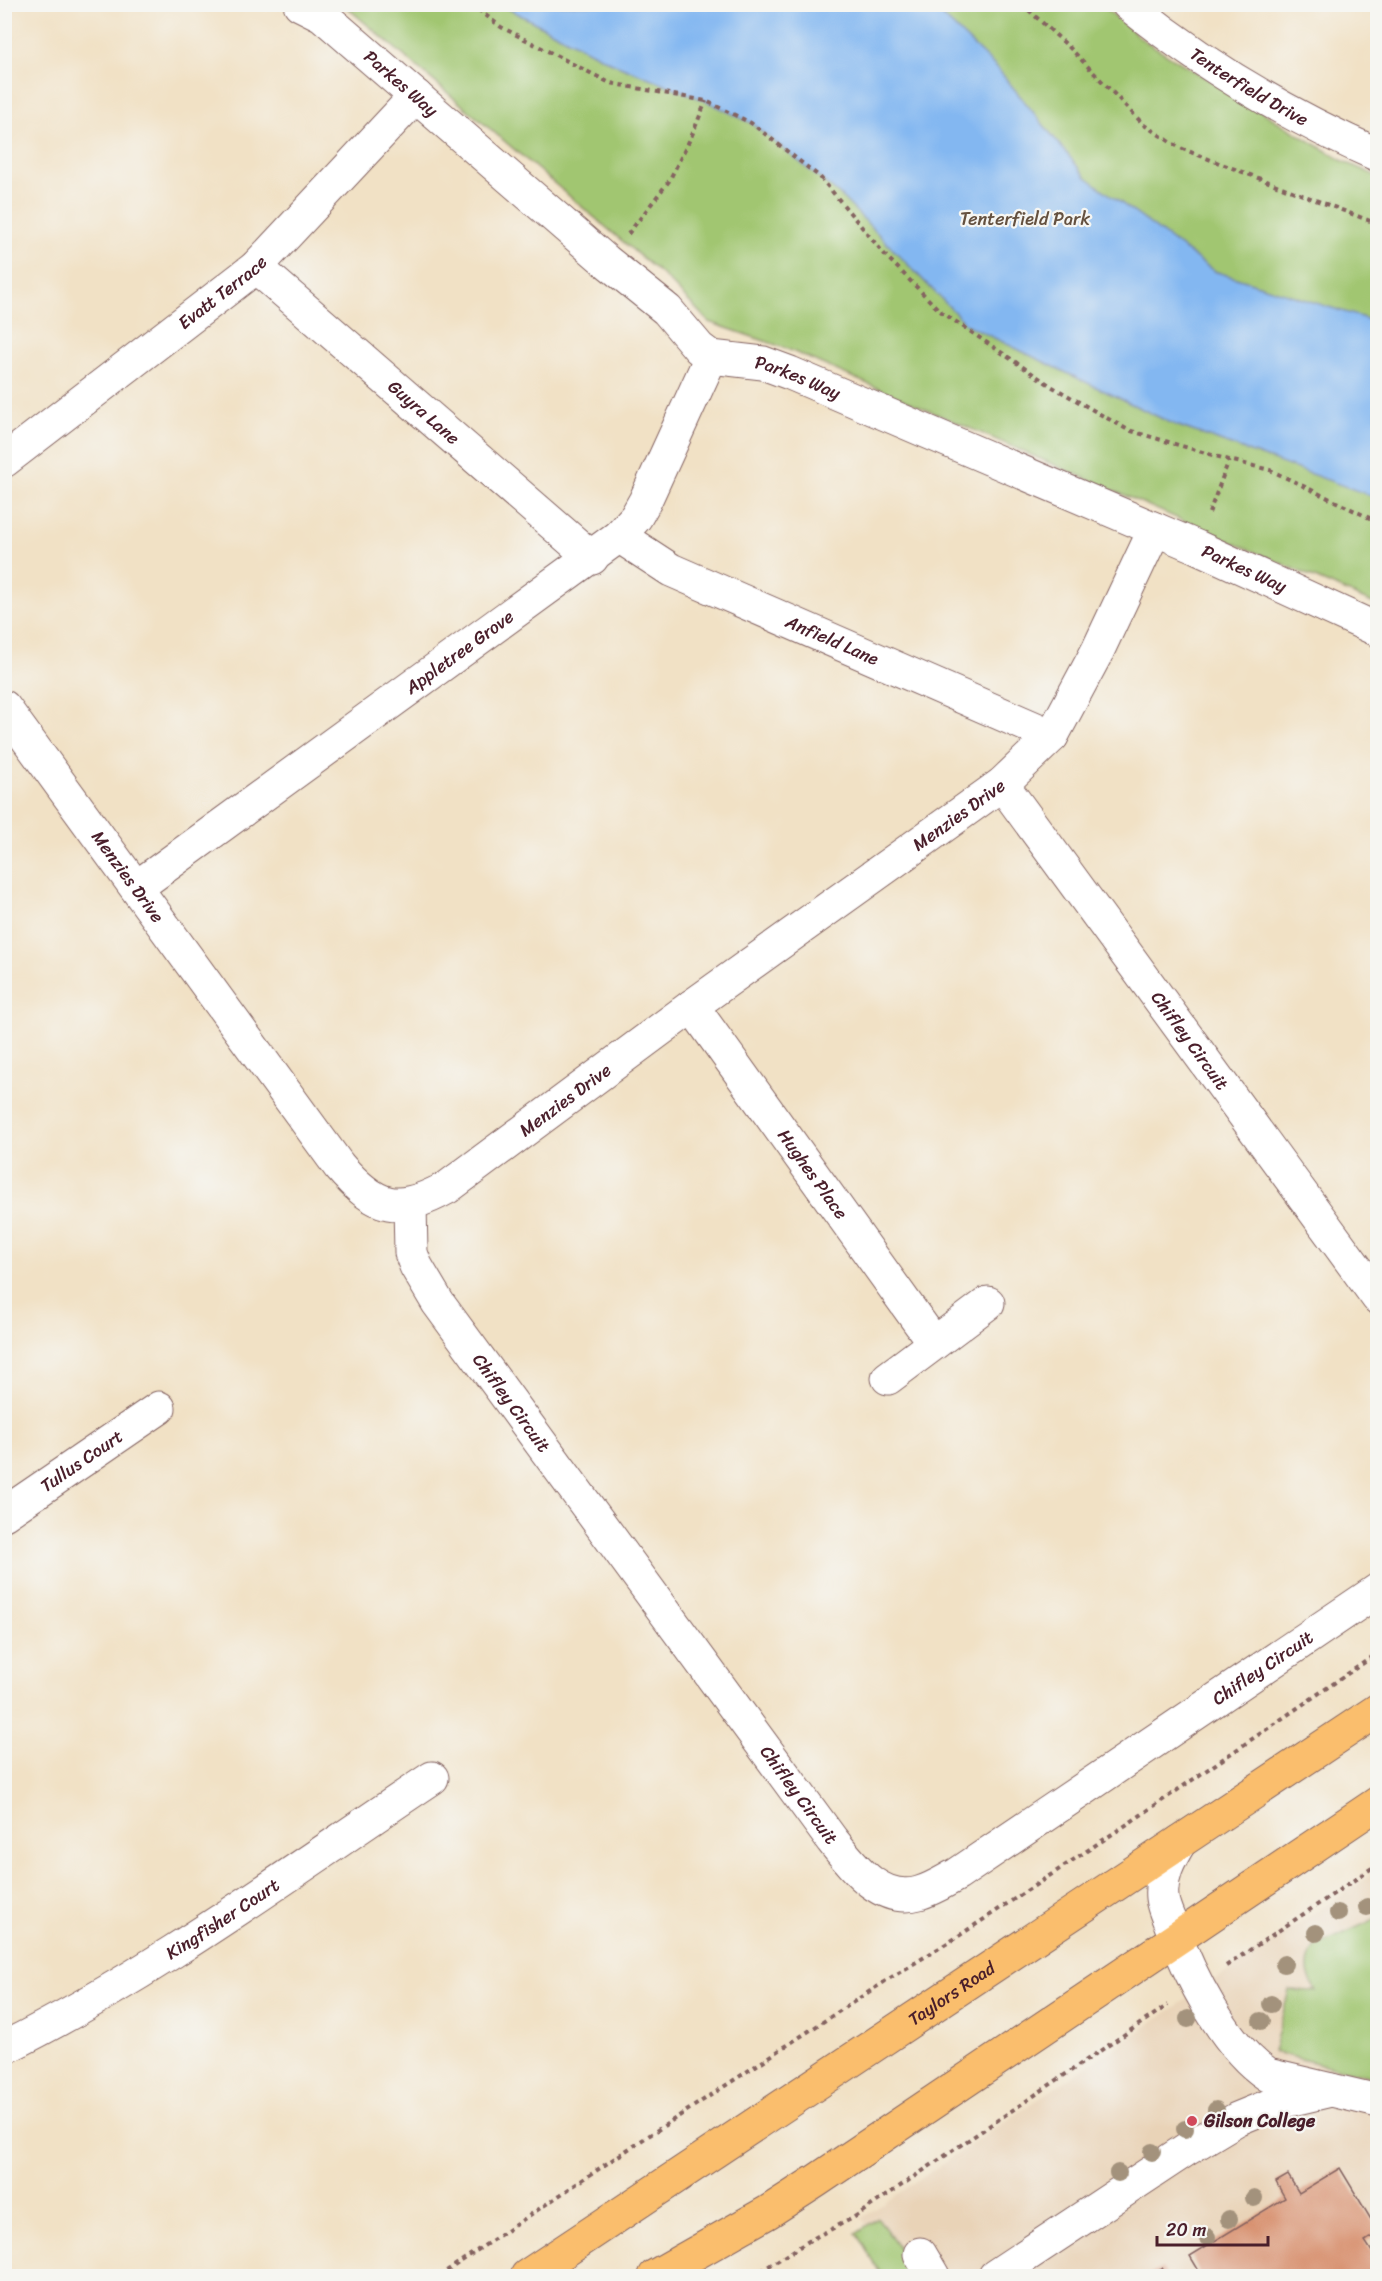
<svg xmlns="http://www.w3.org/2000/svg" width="1382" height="2281" font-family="Sriracha,sans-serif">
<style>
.built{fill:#e9d3b7}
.green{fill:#a1c671;stroke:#76724e;stroke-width:1.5}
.water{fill:#83b7f1;stroke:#666b8e;stroke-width:1.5}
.building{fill:#d89271}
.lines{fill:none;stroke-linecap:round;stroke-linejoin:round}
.minor-casing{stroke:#846361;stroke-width:35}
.major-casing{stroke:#846361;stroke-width:35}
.path{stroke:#846361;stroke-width:4;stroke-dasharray:4.5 4.5;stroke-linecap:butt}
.minor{stroke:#fff;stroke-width:33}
.major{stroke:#fabe6d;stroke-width:33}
.tree{fill:#a3927c}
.poi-dot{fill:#d1495b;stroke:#f6f6f2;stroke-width:2}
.labels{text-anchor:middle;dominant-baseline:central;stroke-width:4.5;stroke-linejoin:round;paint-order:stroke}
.street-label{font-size:18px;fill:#4a1f2b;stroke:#f6f6f2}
.park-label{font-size:18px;fill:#645140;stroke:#f6f6f2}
.poi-label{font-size:18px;font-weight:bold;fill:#4a1f2b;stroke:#f6f6f2;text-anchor:start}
</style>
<rect width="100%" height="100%" fill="#f6f6f2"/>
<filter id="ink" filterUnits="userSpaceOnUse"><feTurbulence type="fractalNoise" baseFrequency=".0167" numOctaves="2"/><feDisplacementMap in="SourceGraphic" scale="12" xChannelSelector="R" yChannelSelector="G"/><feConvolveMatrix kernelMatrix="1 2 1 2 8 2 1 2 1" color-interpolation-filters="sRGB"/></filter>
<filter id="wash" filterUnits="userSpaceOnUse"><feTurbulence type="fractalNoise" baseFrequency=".008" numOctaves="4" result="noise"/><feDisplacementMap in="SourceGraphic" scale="24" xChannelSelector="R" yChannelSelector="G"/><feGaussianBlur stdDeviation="1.35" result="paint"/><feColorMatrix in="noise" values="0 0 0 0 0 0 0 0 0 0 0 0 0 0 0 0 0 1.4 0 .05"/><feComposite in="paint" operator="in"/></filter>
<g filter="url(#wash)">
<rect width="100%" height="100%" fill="#f1e1c5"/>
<path class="built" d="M1377 1871V2276H896L862 2218Z"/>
<path class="green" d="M344 5H1102L1143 40 1343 161 1377 176V605L785 348 709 322 667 279Z
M1377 1918V2078L1273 2052 1289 1990 1316 1991C1306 1974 1305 1964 1314 1947Z
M878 2218 918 2276H882L856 2233Z"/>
<path class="water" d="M501 5H931L998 69 1086 177 1214 271 1377 322V498L1173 424 967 325 839 194 751 123 706 101 610 62Z"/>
<g id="blocks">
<path class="building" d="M1340 2168 1378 2231V2233L1365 2241 1378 2261V2270L1367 2276H1274L1272 2273 1266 2276H1202L1190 2256 1285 2198 1276 2182 1288 2175 1299 2193Z
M1162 2268 1167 2276H1148Z"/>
</g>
</g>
<g filter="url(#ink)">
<use href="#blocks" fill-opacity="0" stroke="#846361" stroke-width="1.5"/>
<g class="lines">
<g class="minor-casing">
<g id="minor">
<path id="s1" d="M300 4 322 15 606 261 667 310 699 348 711 357 763 363 790 373 1197 547 1378 630"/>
<path id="s2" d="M1128 4C1203 65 1289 116 1378 155"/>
<path id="s3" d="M256 267 592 558"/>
<path id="s4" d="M4 461 256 267 416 96"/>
<path id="s5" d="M619 536 671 570 1052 736"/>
<path id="s6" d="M4 707 339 1166C376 1209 398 1215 448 1187L692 1006 1002 784 1052 736 1098 650 1155 529"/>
<path id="s7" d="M1002 784 1378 1298"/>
<path id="s8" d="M137 887 619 536 636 517 645 501 711 357"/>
<path id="s9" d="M692 1006 934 1343"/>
<path id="s10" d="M410 1204 411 1253 416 1266 438 1303 832 1840C853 1866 880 1904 919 1893 933 1889 945 1881 958 1874L1378 1590"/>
<path d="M888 1378 988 1303"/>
<path id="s11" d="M4 1514 159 1408"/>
<path d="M1180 1842C1169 1860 1160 1877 1162 1898 1163 1907 1168 1917 1171 1925 1189 1974 1224 2046 1268 2075L1378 2101"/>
<path id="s12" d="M4 2048C155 1973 292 1871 432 1778"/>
<path d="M920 2254 933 2276"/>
<path d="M995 2276 1187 2149 1237 2119 1276 2103 1331 2090"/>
</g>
</g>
<g class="major-casing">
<g id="major">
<path id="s13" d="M527 2276 1378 1710"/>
<path d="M655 2276 768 2212 816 2181 1378 1803"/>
</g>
</g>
<path class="path" d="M471 4 501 27 610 83 706 101 751 123 820 177 886 256 940 311 1051 386 1128 430 1229 460 1270 470 1378 522
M1022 4 1070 48 1144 125 1180 148 1378 224
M628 234 669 181 692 135 706 101
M1209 513 1229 460
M1226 1966 1378 1864
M439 2276 630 2148 887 1980 954 1939 1141 1815 1378 1653
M753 2276 812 2239 853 2218 1168 2005"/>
<use href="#minor" class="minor"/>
<use href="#major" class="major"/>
</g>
<g class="tree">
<circle cx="1367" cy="1907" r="9"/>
<circle cx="1338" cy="1913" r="9"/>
<circle cx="1316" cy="1933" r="9"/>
<circle cx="1284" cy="1964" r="9"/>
<circle cx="1271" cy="2004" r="9"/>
<circle cx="1188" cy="2019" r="9"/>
<circle cx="1261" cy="2021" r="9"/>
<circle cx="1216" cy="2110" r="9"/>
<circle cx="1185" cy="2129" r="9"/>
<circle cx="1152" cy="2152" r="9"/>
<circle cx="1118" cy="2173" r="9"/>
<circle cx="1254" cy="2198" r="9"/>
<circle cx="1229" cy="2219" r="9"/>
<circle cx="1207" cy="2237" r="9"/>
</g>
</g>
<circle class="poi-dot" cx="1192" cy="2121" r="6"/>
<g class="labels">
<g class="street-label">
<text stroke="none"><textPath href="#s1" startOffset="129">Parkes Way</textPath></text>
<text stroke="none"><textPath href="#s2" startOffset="147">Tenterfield Drive</textPath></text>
<text stroke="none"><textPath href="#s4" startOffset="276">Evatt Terrace</textPath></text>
<text stroke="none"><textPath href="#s1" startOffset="633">Parkes Way</textPath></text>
<text stroke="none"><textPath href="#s3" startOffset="222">Guyra Lane</textPath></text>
<text stroke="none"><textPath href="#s1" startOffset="1119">Parkes Way</textPath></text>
<text stroke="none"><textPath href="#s5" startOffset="238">Anfield Lane</textPath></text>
<text stroke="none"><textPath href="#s8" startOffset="399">Appletree Grove</textPath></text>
<text stroke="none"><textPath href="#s6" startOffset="1326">Menzies Drive</textPath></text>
<text stroke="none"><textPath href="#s6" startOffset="210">Menzies Drive</textPath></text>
<text stroke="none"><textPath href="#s7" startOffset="318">Chifley Circuit</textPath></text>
<text stroke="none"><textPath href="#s6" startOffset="840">Menzies Drive</textPath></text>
<text stroke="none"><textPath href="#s9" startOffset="207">Hughes Place</textPath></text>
<text stroke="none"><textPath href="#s10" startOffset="230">Chifley Circuit</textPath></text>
<text stroke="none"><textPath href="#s11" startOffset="94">Tullus Court</textPath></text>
<text stroke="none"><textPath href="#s10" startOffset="1292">Chifley Circuit</textPath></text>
<text stroke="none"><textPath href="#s10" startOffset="716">Chifley Circuit</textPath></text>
<text stroke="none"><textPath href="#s12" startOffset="254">Kingfisher Court</textPath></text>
<text stroke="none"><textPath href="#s13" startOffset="510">Taylors Road</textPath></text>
</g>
<g class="park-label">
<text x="1025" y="219">Tenterfield Park</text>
</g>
<g class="poi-label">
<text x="1204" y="2121">Gilson College</text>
</g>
</g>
<rect width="1382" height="2281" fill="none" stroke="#f6f6f2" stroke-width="24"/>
<path d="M1157 2236v9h111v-9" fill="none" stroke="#4a1f2b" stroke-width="3"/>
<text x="1166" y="2236" font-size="18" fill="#4a1f2b" stroke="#f6f6f2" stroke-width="4.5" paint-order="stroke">20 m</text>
</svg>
